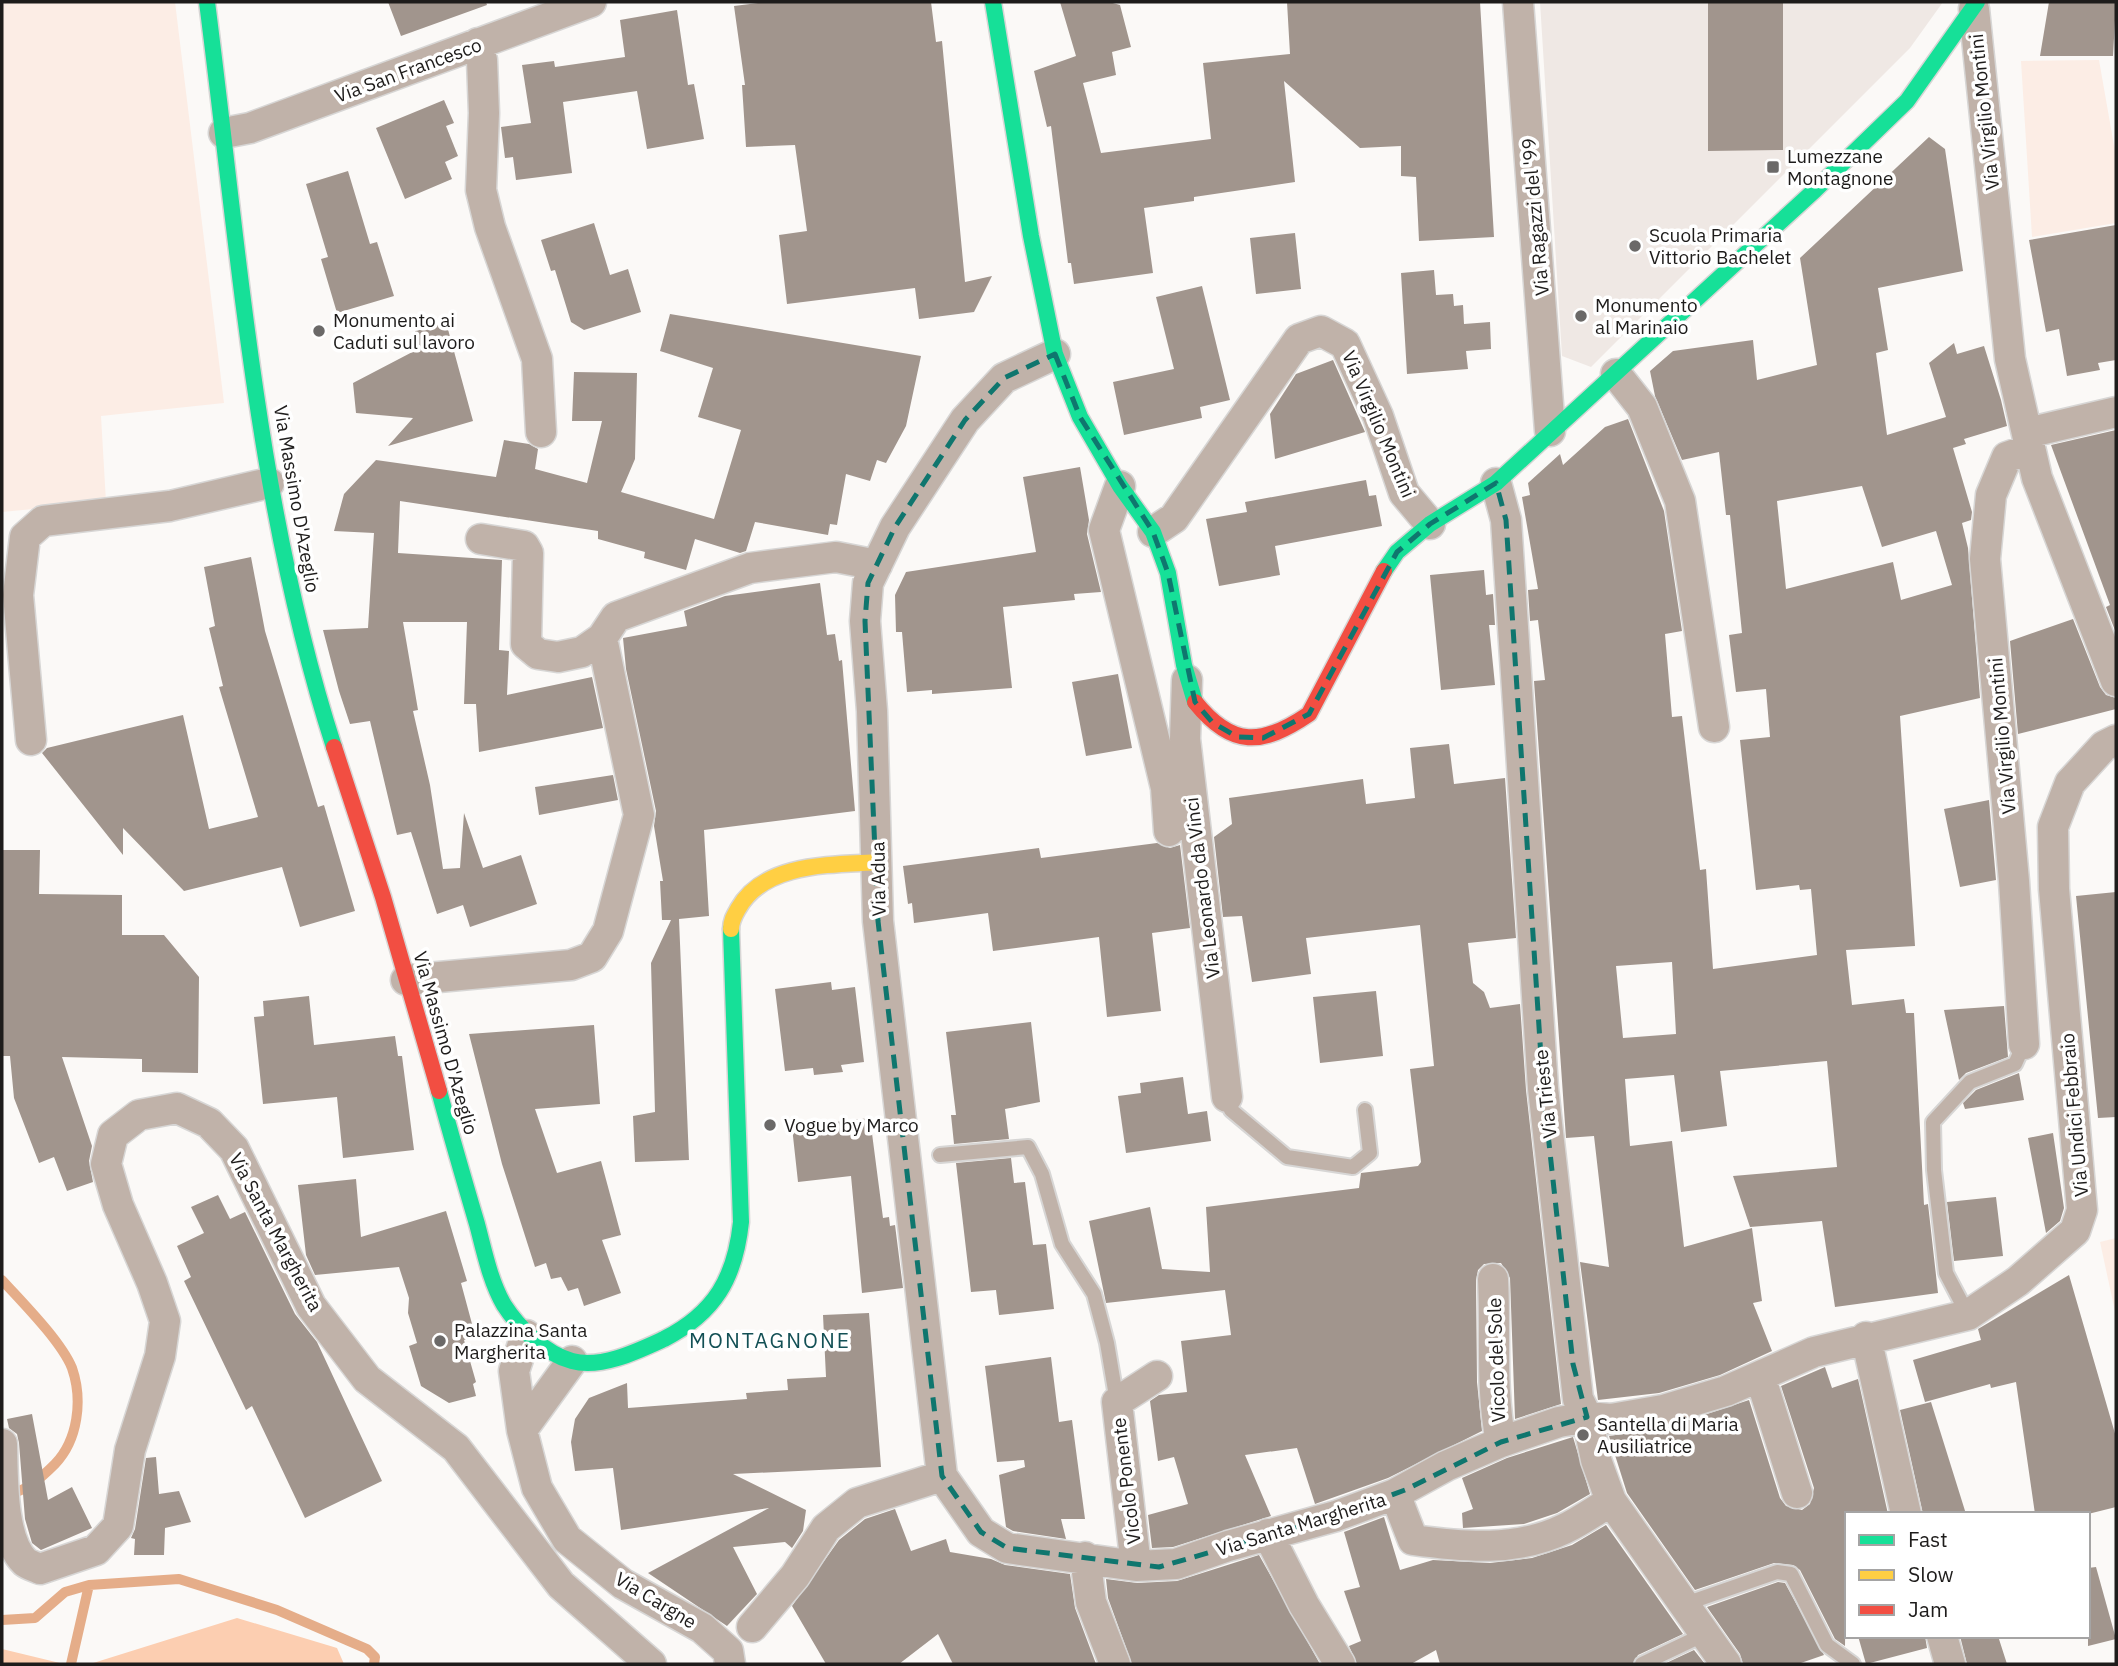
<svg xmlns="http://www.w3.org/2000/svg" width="2118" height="1666" font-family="'IBM Plex Sans',sans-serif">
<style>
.built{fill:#efe8e4}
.green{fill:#fcede5}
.forest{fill:#fcceb1}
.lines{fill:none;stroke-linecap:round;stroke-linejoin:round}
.stream{stroke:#e5ad89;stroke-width:10}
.building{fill:#a1958d;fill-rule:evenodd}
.lane-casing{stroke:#d7d6d5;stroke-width:18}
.street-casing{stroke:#d7d6d5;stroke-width:33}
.fast-casing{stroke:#d7d6d5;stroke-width:19}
.slow-casing{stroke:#d7d6d5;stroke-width:19}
.jam-casing{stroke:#d7d6d5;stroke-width:19}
.lane{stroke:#c0b2a9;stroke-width:14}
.street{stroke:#c0b2a9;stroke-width:30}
.fast{stroke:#16e098;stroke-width:16}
.slow{stroke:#ffcf43;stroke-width:16}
.jam{stroke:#f24e42;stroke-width:16}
.marked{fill:none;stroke:#0f766e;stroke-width:5;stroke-dasharray:14 9;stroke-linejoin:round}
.poi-dot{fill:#6b6968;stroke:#fff;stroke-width:2.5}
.labels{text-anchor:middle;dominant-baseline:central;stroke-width:7;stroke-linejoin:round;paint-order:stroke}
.street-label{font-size:19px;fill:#1e1c1b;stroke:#fff}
.poi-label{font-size:19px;fill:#1e1c1b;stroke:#fff;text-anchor:start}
.neighbourhood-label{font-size:21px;letter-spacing:2px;fill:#135055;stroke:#fff}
</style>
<rect width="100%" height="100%" fill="#fbf9f7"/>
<path class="built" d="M1540 2H1943L1910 48 1591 367 1562 356Z"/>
<path class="green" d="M2 2H175L224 403 101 416 106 502 2 512Z
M2099 60 2116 157V223L2032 237 2021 61Z
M2116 1238V1316L2100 1242Z"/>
<path class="forest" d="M237 1618 337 1648 344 1664H90Z
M2 1649 64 1664H2Z"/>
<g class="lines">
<path class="stream" d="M2 1280C22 1302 61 1341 72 1368 83 1400 78 1440 55 1464 42 1477 25 1493 6 1494
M2 1620 35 1618 65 1592 89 1585 179 1579 277 1610 367 1649 375 1657 374 1664
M71 1664 89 1585"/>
</g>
<path class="building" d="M388 2H486L487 5 401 36Z
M766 2H931L936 42 942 41 965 282 992 276 974 312 919 319 915 288 787 304 779 235 807 231 795 145 746 147 742 85H745L734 6Z
M1060 2H1109L1120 5 1131 47 1112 52 1116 75 1083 83 1101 153 1211 139 1203 63 1290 54 1287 2H1480L1494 237 1419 241 1416 177 1401 176V146L1360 148 1284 81 1295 182 1194 197V201L1144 208 1153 273 1074 284 1071 263H1068L1051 126 1047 127 1034 71 1076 56Z
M1708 2H1783V150L1708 151Z
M2049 2H2116L2113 56H2040Z
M677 10 688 85 694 84 704 139 647 149 637 91 563 102 572 173 516 180 513 157 505 158 501 127 531 123 522 65 554 61 555 67 625 57 620 20Z
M444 100 454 123 446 126 458 156 445 162 452 179 405 199 376 128Z
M1929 137 1945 149 1963 271 1878 288 1888 350 1876 353 1887 435 1946 417 1929 363 1954 343 1957 354 1984 346 2001 400 2007 426 1964 439 1966 444 1953 448 1972 512 1971 520 1962 523 1968 548 1980 698 1900 716 1915 946 1846 950 1852 1005 1904 999 1906 1013H1914L1924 1205 1928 1204 1938 1293 1835 1307 1822 1221 1750 1227 1733 1176 1837 1167 1827 1061 1720 1071 1727 1126 1681 1132 1674 1075 1625 1079 1630 1146 1672 1141 1684 1247 1752 1228 1762 1301 1753 1303 1772 1351 1720 1375 1659 1393 1598 1400 1580 1262 1609 1267 1594 1136 1566 1138 1534 681 1545 680 1538 620 1530 621 1528 590 1538 589 1522 497 1530 495 1528 483 1560 454 1563 465 1605 427 1628 419 1664 511 1682 631 1665 634 1672 717 1682 716 1700 870 1706 869 1713 969 1817 955 1811 889 1800 890 1799 885 1756 890 1740 740 1770 737 1766 689 1736 692 1729 635 1742 633 1730 515H1726L1719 452 1682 460 1655 396 1650 371 1673 351 1753 340 1757 380 1817 365 1800 258ZM1862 486 1882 547 1936 531 1952 585 1901 600 1893 562 1786 589 1777 501ZM1672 962 1676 1034 1623 1038 1616 966Z
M348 171 370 244 377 242 394 296 337 313 321 259 328 257 306 184Z
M594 223 610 275 628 269 641 312 584 330 571 322 555 270 551 271 541 240Z
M2116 225V360L2098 363 2100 370 2067 376 2059 329 2046 332 2029 240Z
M1295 233 1301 289 1256 294 1250 238Z
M1434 270 1436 295 1453 294 1454 306 1463 305 1464 324 1490 322 1491 349 1466 351 1468 369 1407 374 1401 273Z
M1202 286 1230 400 1200 407 1202 418 1124 435 1113 382 1174 369 1156 297Z
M670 314 921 356 906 426 886 463 877 460 870 481 846 474 837 525 830 524 828 535 755 522 746 551 740 553 695 539 686 570 644 558 645 552 598 539V531L400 501 398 553 502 560 499 650 509 651 507 695 592 677 603 728 479 752 476 704H464L467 622H403L418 710 413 711 430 785 443 869 460 868 464 813 483 868 521 855 537 904 470 927 463 905 437 914 411 832 397 835 370 721 350 724 339 691 323 630 368 628 374 533 334 531 344 494 376 460 496 477 504 440 529 444 538 449 535 469 587 483 602 421H572L574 372 637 373 635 459 621 492 714 519 741 430 698 417 713 368 660 351Z
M446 322 473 421 388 446 413 418 356 413 353 383 420 348 415 331Z
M1333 360 1365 432 1275 459 1270 414 1296 374Z
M2116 430V633L2106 607 2110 605 2051 445Z
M1080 467 1089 520 1087 534 1101 592 1074 594 1075 600 1003 607 1012 688 932 694V690L907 692 902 632H896L895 595 906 572 1036 552 1023 477Z
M1366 480 1369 496 1376 495 1382 526 1275 546 1280 575 1219 586 1206 519 1247 512 1245 502Z
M251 557 265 631 318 807 324 805 355 911 300 927 282 867 184 891 123 828V855L42 753 47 748 183 715 209 829 258 817 219 687 223 686 209 628 215 626 204 567Z
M1484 570 1486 595 1493 594 1495 625H1489L1495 685 1441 690 1430 575Z
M820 583 827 635 835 634 839 661 842 660 855 811 704 830 709 916 679 919 689 1160 635 1162 633 1116 655 1112 651 963 671 920H662L660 881H663L654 826 656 811 626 669 623 638 687 626 684 611 725 596Z
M2073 619 2100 687 2106 695 2116 698V709L2018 734 2010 641Z
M1118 674 1132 748 1086 756 1072 682Z
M1449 744 1454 784 1505 778 1516 938 1468 943 1473 983 1484 992 1490 1008 1520 1004 1526 1090 1561 1404 1515 1419 1510 1278 1501 1263 1484 1264 1478 1270 1476 1280 1477 1382 1482 1431 1388 1478 1315 1504 1297 1448 1245 1455 1271 1516 1173 1547 1152 1548 1148 1515 1188 1504 1174 1457 1158 1461 1150 1401 1159 1395 1187 1392 1181 1341 1231 1335 1225 1290 1106 1303 1089 1221 1150 1207 1162 1269 1210 1272 1206 1207 1359 1188 1361 1173 1418 1166 1421 1162 1410 1069 1434 1066 1420 925 1306 938 1311 974 1252 982 1242 916 1223 917 1214 837 1232 824 1229 798 1363 779 1366 804 1415 798 1410 748Z
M613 775 618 800 539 815 535 787Z
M1989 800 1996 880 1960 887 1944 809Z
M1157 843 1170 848 1180 845 1190 928 1152 933 1161 1011 1107 1017 1099 937 993 951 988 913 914 923 912 903 908 904 903 866 1039 848 1041 858Z
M2 850H40L39 894 122 895V935H164L199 977 198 1073 142 1072V1059L62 1057 92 1146 89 1161 93 1182 67 1191 54 1157 39 1163 14 1098 10 1056H2Z
M2116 892V1117L2098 1118 2076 896Z
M831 982 832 990 855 987 864 1062 841 1065 843 1072 814 1075 813 1068 785 1071 775 989Z
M1376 991 1383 1056 1320 1063 1313 997Z
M309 996 314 1045 395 1036 398 1056H402L414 1150 343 1158 337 1097 263 1104 254 1017 264 1016 263 1001Z
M2004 1006 2008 1057 1966 1073 1959 1080 1944 1010Z
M1031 1022 1040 1102 1005 1109 1009 1139 954 1144 951 1115H956L946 1032Z
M594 1025 600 1104 535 1109 557 1173 601 1161 621 1235 602 1240 621 1293 584 1306 578 1288 568 1291 561 1277 551 1279 546 1263 535 1267 502 1164 469 1034Z
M2019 1073 2024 1100 1965 1109 1963 1103 1976 1090Z
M1183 1077 1188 1114 1207 1111 1211 1141 1126 1153 1118 1096 1141 1093 1140 1083Z
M870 1118 883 1218 889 1217 890 1226 895 1225 903 1288 862 1293 851 1176 798 1182 792 1127Z
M2053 1133 2064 1208 2060 1221 2046 1233 2028 1138Z
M1011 1158 1014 1183 1025 1182 1033 1245 1046 1244 1054 1309 999 1315 996 1290 971 1292 956 1163Z
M356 1179 361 1237 446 1211 467 1281 461 1283 475 1335 464 1340 476 1382 473 1384 476 1396 449 1403 421 1386 409 1346 417 1343 408 1313 409 1298 399 1267 315 1275 306 1255 298 1185Z
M218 1195 230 1219 245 1212 295 1314 317 1342 382 1481 305 1518 252 1406 246 1410 184 1281 191 1277 177 1246 204 1233 191 1207Z
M1996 1197 2003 1256 1954 1261 1947 1202Z
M2069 1275 2116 1437V1507L2088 1514H2035L2016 1382 1991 1388 1990 1384 1925 1402 1913 1360 1981 1340 1978 1329Z
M869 1313 881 1467 733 1474 806 1510 803 1531 792 1548 785 1542 733 1547 757 1594 727 1626 648 1573 769 1508 621 1530 613 1468 575 1471 571 1442 575 1419 589 1398 627 1383 628 1408 747 1399 746 1393 788 1390 787 1379 826 1377 823 1315Z
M1051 1357 1059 1422 1072 1420 1085 1519H1061L1066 1539 1013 1531 1006 1527 999 1475 1025 1467 1024 1460 997 1462 985 1366Z
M1825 1367 1832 1388 1858 1379 1888 1514H1847L1845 1646 1835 1639 1800 1570 1793 1565 1774 1563 1695 1590 1627 1493 1609 1436 1668 1427 1749 1400 1780 1498 1786 1506 1802 1510 1810 1504 1814 1488 1781 1386Z
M1931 1402 1966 1514H1923L1900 1410Z
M32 1414 48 1500 72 1487 92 1528 41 1550 32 1543 25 1519 19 1443 17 1434 9 1428 7 1419Z
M1573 1437 1590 1494 1557 1513 1524 1524 1463 1528 1462 1513 1473 1509 1462 1478 1507 1458Z
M156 1457 159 1494 179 1491 191 1522 165 1528 164 1555H134L135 1539 131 1538 135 1529 146 1458Z
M895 1509 911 1551 946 1539 950 1552 991 1559 1005 1565 1070 1574 1075 1608 1096 1664H953L938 1634 899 1664H826L792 1606 839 1540 865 1519Z
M1384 1517 1400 1570 1433 1560 1490 1563 1532 1558 1572 1545 1606 1525 1683 1634 1638 1655 1633 1664H1440L1436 1650 1411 1664H1357L1349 1646 1361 1641 1344 1591 1360 1587 1344 1532Z
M1259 1555 1320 1664H1132L1108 1598 1106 1579 1137 1583 1177 1581Z
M2096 1567 2116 1639 2088 1646V1568Z
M1778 1582 1785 1583 1824 1655 1798 1664H1743L1740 1654 1707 1607Z
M1858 1636H1925L1927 1648 1866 1664Z
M1960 1636H1998L2007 1664H1967Z
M1694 1650 1705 1664H1664Z"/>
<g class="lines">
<g class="lane-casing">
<path id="lane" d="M1227 1097 1231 1110 1287 1157 1353 1167 1370 1153 1365 1110
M940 1155 1028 1147 1042 1174 1062 1244 1094 1294 1107 1343 1117 1402
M1968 1315 1946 1273 1934 1170 1933 1122 1970 1082 2015 1064 2024 1044
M1685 1604 1777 1572 1791 1574 1827 1645 1853 1664
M1642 1664 1705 1634"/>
</g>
<g class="street-casing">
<path id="street" d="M1518 2 1550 431
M1974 9 2010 359 2037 478 2116 681
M478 43 482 60 484 113 481 190 490 227 537 359 541 432
M224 133 250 128 591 2
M1616 374 1642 407 1680 501 1714 727
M2027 433 2116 412
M1496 483 1506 520 1543 1088 1578 1399 1587 1417 1596 1460 1611 1501 1726 1664
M1120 486 1104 530 1166 788 1169 831
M1153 532 1174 518 1299 339 1321 331 1345 344 1378 416 1404 493 1430 524
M481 539 524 546 528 553 526 644 538 654 558 657 582 652 602 638 616 617 750 568 836 557 877 565
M1187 680 1185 739 1227 1097
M31 740 18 595 25 537 43 521 170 506 269 483
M406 980 571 965 592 957 608 931 639 815 602 638
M2024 1044 2014 881 1985 559 1991 495 2007 457 2030 449
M1493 1279C1496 1334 1490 1387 1501 1442
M526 1335 514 1371 522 1430 537 1488 567 1539 623 1584 702 1628 728 1651 730 1664
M1866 1337 1906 1514
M1760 1376 1797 1493
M522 1430 572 1361
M2 1444C3 1476 1 1539 25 1562 29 1565 36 1567 40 1569L96 1550 118 1526 130 1450 160 1356 165 1321 152 1283 118 1205 106 1164 113 1135 139 1115 177 1108 209 1123 234 1149 311 1306 367 1379 456 1448 561 1585 651 1664
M942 1476 878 921 872 711 865 621 868 583 895 527 965 420 1004 378 1055 354
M1395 1494 1413 1540C1464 1547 1516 1552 1564 1529 1581 1521 1596 1510 1611 1501
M1268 1534 1304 1605 1340 1664
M1085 1557 1091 1602 1115 1664
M1136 1566 1117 1402 1157 1376
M752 1627 795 1576 826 1528 857 1503 942 1476 981 1532 1007 1548 1136 1566 1176 1564 1228 1546 1336 1516 1395 1494 1446 1466 1501 1442 1559 1422 1587 1417 1611 1419 1663 1410 1726 1391 1814 1352 1968 1315 2018 1281 2075 1231 2082 1210 2054 889 2053 827 2070 783 2104 746 2116 740
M1942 1636 1950 1664"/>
</g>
<g class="fast-casing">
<path id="fast" d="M207 2C239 250 257 509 334 747
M993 2 1031 236 1055 354 1080 417 1120 486 1153 532 1168 573 1184 665 1195 702
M1384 571 1397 552 1430 524 1496 483 1815 190 1907 101 1977 2
M439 1091C451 1135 464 1180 477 1224 484 1250 490 1281 504 1305 518 1327 545 1354 572 1361 601 1369 638 1351 664 1339 715 1313 735 1278 741 1222L731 929"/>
</g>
<g class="slow-casing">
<path id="slow" d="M731 929C731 921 734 916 738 909 764 862 832 865 879 862"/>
</g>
<g class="jam-casing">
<path id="jam" d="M1195 702C1232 748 1262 746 1309 714L1384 571
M334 747 383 897 439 1091"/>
</g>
<use href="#lane" class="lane"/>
<use href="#street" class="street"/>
<use href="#fast" class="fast"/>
<use href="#slow" class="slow"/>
<use href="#jam" class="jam"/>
</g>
<path class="marked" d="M1055 354 1080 417 1153 532 1168 573 1195 702 1212 722 1237 737 1263 738 1309 714 1397 552 1430 524 1496 483 1506 520 1543 1088 1573 1364 1587 1417 1501 1442 1405 1490 1336 1516 1159 1567 1007 1548 981 1532 942 1476 878 921 865 621 868 583 895 527 965 420 1004 378Z"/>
<g class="poi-dot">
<rect x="1766" y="160" width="14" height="14" rx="3.5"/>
<circle cx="1635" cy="246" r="7"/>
<circle cx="1581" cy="316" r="7"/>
<circle cx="319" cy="331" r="7"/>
<circle cx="770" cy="1125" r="7"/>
<circle cx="440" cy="1341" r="7"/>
<circle cx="1583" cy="1435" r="7"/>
</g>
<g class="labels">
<g class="street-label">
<text transform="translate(408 70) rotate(-20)">Via San Francesco</text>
<text transform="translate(1984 112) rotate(-96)">Via Virgilio Montini</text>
<text transform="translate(1535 217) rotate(-95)">Via Ragazzi del '99</text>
<text transform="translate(1379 424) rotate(67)">Via Virgilio Montini</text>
<text transform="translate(297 499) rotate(80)">Via Massimo D'Azeglio</text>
<text transform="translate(2002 736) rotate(-95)">Via Virgilio Montini</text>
<text transform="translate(878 879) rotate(-91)">Via Adua</text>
<text transform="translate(1202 888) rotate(-97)">Via Leonardo da Vinci</text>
<text transform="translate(446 1043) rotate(74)">Via Massimo D'Azeglio</text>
<text transform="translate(1545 1094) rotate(-96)">Via Trieste</text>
<text transform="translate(2074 1115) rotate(-95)">Via Undici Febbraio</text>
<text transform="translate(276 1232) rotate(62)">Via Santa Margherita</text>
<text transform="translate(1496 1360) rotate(-92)">Vicolo del Sole</text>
<text transform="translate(1126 1481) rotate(-97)">Vicolo Ponente</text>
<text transform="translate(1301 1524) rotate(-17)">Via Santa Margherita</text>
<text transform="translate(656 1600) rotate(31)">Via Cargne</text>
</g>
<g class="poi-label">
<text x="1787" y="156">Lumezzane<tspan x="1787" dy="22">Montagnone</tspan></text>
<text x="1649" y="235">Scuola Primaria<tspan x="1649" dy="22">Vittorio Bachelet</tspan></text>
<text x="1595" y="305">Monumento<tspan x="1595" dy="22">al Marinaio</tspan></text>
<text x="333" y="320">Monumento ai<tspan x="333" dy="22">Caduti sul lavoro</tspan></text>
<text x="784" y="1125">Vogue by Marco</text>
<text x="454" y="1330">Palazzina Santa<tspan x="454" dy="22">Margherita</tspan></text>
<text x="1597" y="1424">Santella di Maria<tspan x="1597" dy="22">Ausiliatrice</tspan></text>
</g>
<g class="neighbourhood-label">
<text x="770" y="1340">MONTAGNONE</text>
</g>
</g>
<rect width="2118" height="1666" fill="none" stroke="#1e1c1b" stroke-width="7"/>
<rect x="1845" y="1512" width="245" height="126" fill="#ffffff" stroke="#a5a4a4" stroke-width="2"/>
<rect x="1859" y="1535" width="35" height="10" fill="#16e098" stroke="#a5a4a4" stroke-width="2"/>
<text x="1908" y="1547" font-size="21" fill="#1e1c1b">Fast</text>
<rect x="1859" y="1570" width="35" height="10" fill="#ffcf43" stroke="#a5a4a4" stroke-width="2"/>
<text x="1908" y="1582" font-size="21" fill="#1e1c1b">Slow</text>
<rect x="1859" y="1605" width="35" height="10" fill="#f24e42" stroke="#a5a4a4" stroke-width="2"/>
<text x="1908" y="1617" font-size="21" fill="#1e1c1b">Jam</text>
</svg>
